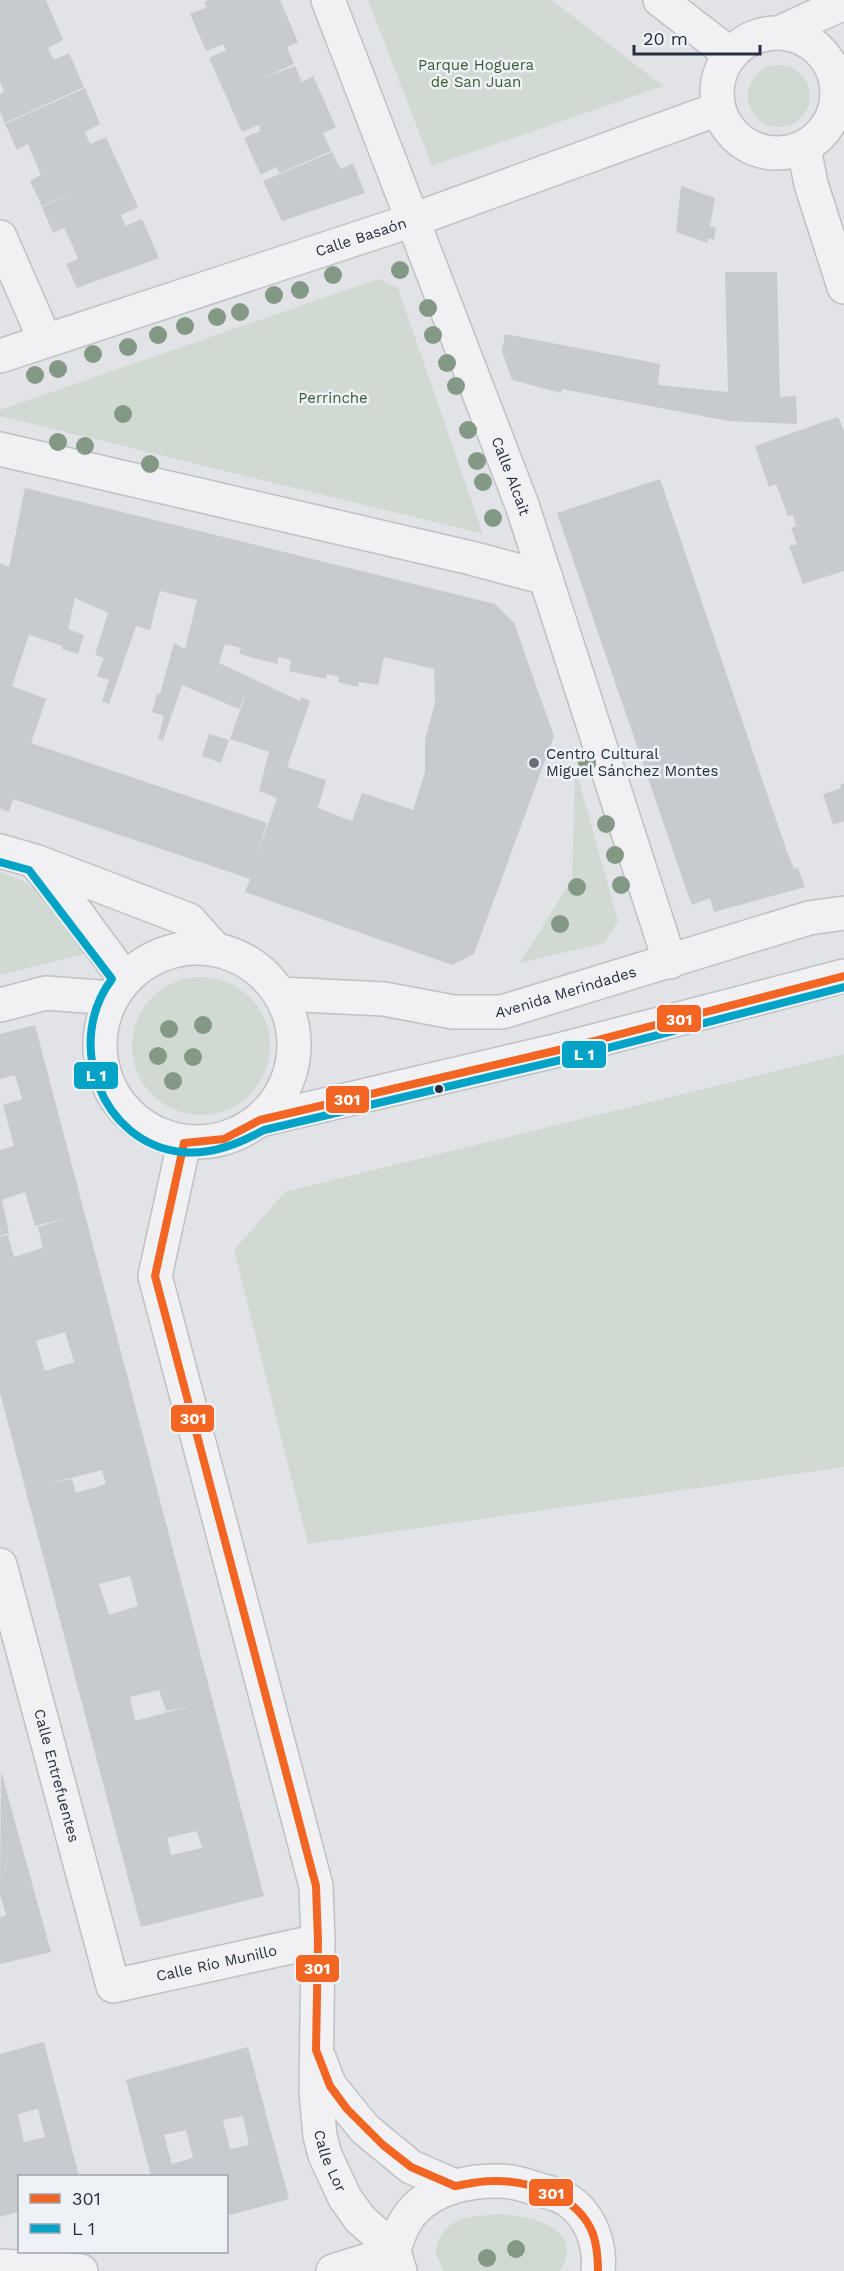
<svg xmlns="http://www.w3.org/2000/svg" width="844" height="2271" font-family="'Work Sans',sans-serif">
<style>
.green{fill:#d0dad2}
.building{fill:#c7cace;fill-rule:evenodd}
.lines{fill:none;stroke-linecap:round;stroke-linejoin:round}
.minor-casing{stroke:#bfc1c5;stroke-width:36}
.tertiary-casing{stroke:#bfc1c5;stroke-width:36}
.minor{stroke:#f1f1f3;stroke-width:33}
.tertiary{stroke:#f1f1f3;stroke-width:33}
.bus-1-casing{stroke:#eef1f6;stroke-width:12}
.bus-2-casing{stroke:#eef1f6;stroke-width:12}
.bus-1{stroke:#f26522;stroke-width:8}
.bus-2{stroke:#02a3c7;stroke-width:8}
.tree{fill:#849985}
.poi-dot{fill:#686d7a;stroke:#eef1f6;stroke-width:2}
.bus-dot{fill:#272e40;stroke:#eef1f6;stroke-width:2}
.labels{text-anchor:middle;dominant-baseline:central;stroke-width:5;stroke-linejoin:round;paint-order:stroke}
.park-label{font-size:15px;fill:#385d34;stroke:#eef1f6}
.street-label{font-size:15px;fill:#272e40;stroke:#eef1f6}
.poi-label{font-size:15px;fill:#272e40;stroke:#eef1f6;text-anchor:start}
.line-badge{stroke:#eef1f6;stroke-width:2}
.badge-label{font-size:16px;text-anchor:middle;font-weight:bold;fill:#fff}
</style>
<rect width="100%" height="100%" fill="#e1e3e7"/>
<path class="green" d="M368 0H552L663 86 432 166Z
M748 96a31 31 0 1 1 62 0a31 31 0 1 1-62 0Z
M378 279 398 288 483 534 0 416V410Z
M575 767 618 921 604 943 520 963 572 879Z
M0 872 24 881 51 903 93 952 0 975Z
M132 1046a69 69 0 1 1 138 0a69 69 0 1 1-138 0Z
M844 1054V1467L308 1544 234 1250 285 1192Z
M500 2214C532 2216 586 2228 560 2271H444L435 2253C442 2216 468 2217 500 2214Z"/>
<path class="building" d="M0 0H46L63 40 48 48 50 53 54 60 69 53 84 87 5 123 0 112V94L4 92 0 82Z
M208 0H280L298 42 287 47 294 64 261 79 295 66 302 82 313 76 336 127 323 133 331 151 280 173 276 167 261 175 244 138 260 131 259 125 242 132 209 58 226 50 223 44 206 51 190 14 207 7 204 2Z
M85 88 100 124 85 132 90 144 106 137 138 207 121 215 126 226 142 219 159 258 77 288 66 264 78 259 72 244 64 228 53 233 42 207 85 188 42 206 30 181 41 175 28 144 17 150 5 124Z
M332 152 341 169 353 163 365 193 282 221 263 181Z
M681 186 715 198 710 226 716 228 714 240 708 238V243L676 232Z
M725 272H777L780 397 796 396 797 424 728 421 562 389 561 393 512 380 502 351 505 334 660 364 658 385 728 392Z
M838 417 844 431V571L803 584 789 546 797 544 791 528 796 526 793 515 788 516 776 484 769 487 755 446Z
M660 479 786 849 794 869 798 868 805 887 714 912 710 898 692 905 684 883 557 513Z
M25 488 495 604 514 623 554 736 474 954 452 965 245 892 250 879 13 799 9 812 0 808V563L9 567ZM160 591 197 600 185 649 174 643 160 694 157 693 152 712 164 716 158 739 163 740 182 685 239 709 247 690 230 739 269 752 259 791 277 798 257 856 267 823 31 743 46 699 12 686 29 635 63 646 62 649 78 654 84 635 68 629 75 598 108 613 95 655 104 658 97 676 109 680 102 701 109 704 136 626 150 630ZM225 644 241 648 239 654 277 664 279 657 291 660 289 671 326 679 327 674 339 677 338 682 358 687 359 682 378 685 384 657 434 669 435 702 425 740V772L413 810 362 793 352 821 318 808 326 780 287 767 310 701 301 697 300 701 219 663Z
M209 734 229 740 221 763 202 756Z
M844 783V821L833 825 823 794 841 788 840 785Z
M35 1025 264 1896 141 1927 0 1393V1237L8 1235 14 1257 43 1248 38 1227 67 1218 35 1226 25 1192 2 1200 9 1233 0 1236V1150L14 1146 3 1105 22 1099 15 1075 0 1079V1034ZM65 1332 74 1362 45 1371 36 1341ZM102 1470 106 1484 76 1493 72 1479 48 1484ZM130 1576 138 1606 109 1615 99 1584ZM159 1690 166 1711 187 1707 135 1721 130 1697ZM197 1831 202 1848 171 1855 167 1838Z
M1 1771 51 1952 0 1964V1917L6 1915 0 1894Z
M44 2042 79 2176H20V2211L0 2217V2054ZM38 2109 45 2137 24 2142 18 2114Z
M248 2047 289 2199 226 2216V2176H151L126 2080ZM243 2116 249 2145 230 2149 223 2120ZM186 2130 193 2158 172 2164 164 2135Z"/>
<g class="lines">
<g class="minor-casing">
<g id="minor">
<path id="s1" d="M328 0 522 505 670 962"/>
<path d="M660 0 730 54"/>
<path d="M781 32 844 3"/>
<circle cx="777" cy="93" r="60"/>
<path d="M804 148 811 184 844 287"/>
<path d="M0 237 45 340"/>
<path id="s2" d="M0 356 413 220 718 109"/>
<path d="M0 449 471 558 546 578"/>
<path d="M0 1005 46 993 111 998"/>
<path id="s3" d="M0 1565 113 1986 318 1941"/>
</g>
</g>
<g class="tertiary-casing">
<g id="tertiary">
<path d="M0 851 35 861 189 920 215 949"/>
<path d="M35 862 73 908 125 979"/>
<circle cx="197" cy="1045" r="97"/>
<path id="s4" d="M280 994 384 999 453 1012H502L809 918 844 913"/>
<path d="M260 1120 563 1049 844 976"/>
<path id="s5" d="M184 1143 155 1276 316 1886 318 1941 316 2092 320 2136 325 2155 345 2198 360 2219 394 2249C399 2234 404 2220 415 2209 436 2187 472 2180 500 2181 514 2181 528 2186 540 2190 549 2192 559 2195 566 2199 590 2214 601 2244 598 2271"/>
<path d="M319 2058 330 2086 365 2129 411 2167 455 2186"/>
<path d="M0 2266 81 2271"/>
<path d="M333 2271 394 2252 400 2271"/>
</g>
</g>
<use href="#minor" class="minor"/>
<use href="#tertiary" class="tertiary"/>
<g class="bus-1-casing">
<path id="bus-1" d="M184 1143 155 1276 316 1886 318 1941 316 2050 330 2086 347 2109 383 2145 411 2167 455 2186
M184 1143 224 1139 260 1120 563 1049 844 976
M455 2186C467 2184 479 2181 492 2181 529 2180 579 2196 593 2234 597 2246 598 2258 598 2271"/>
</g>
<g class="bus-2-casing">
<path id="bus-2" d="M0 862 29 870 112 979C64 1042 101 1143 181 1152 212 1155 238 1144 264 1130L565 1059 844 987"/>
</g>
<use href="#bus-1" class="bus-1"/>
<use href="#bus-2" class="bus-2"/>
</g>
<g class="tree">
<circle cx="400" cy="270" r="9"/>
<circle cx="333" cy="275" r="9"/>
<circle cx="300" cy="290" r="9"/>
<circle cx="274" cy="295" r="9"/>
<circle cx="428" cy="308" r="9"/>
<circle cx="240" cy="312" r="9"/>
<circle cx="217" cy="317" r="9"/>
<circle cx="185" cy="326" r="9"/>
<circle cx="158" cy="335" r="9"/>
<circle cx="433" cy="335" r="9"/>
<circle cx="128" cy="347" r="9"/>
<circle cx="93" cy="354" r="9"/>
<circle cx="447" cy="363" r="9"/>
<circle cx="58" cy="369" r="9"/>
<circle cx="35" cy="375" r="9"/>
<circle cx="456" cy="386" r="9"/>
<circle cx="123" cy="414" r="9"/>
<circle cx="468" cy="430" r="9"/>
<circle cx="58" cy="442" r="9"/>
<circle cx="85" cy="446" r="9"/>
<circle cx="477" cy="461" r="9"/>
<circle cx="150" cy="464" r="9"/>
<circle cx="483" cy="482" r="9"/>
<circle cx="493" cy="518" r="9"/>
<circle cx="587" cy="763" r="9"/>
<circle cx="606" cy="824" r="9"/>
<circle cx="615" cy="855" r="9"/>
<circle cx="621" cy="885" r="9"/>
<circle cx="577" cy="887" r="9"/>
<circle cx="560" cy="924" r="9"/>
<circle cx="203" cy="1025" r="9"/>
<circle cx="169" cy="1029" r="9"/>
<circle cx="158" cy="1056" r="9"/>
<circle cx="193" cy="1057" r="9"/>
<circle cx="173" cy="1081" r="9"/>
<circle cx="516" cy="2249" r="9"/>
<circle cx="487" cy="2258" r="9"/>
</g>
<circle class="poi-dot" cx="534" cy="763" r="6"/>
<circle class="bus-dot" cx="439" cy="1089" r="5"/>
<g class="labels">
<g class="park-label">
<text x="476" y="65">Parque Hoguera<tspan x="476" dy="17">de San Juan</tspan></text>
<text x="333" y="398">Perrinche</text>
</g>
<g class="street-label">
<text stroke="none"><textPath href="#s2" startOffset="380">Calle Basaón</textPath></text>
<text stroke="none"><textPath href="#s1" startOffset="510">Calle Alcait</textPath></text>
<text stroke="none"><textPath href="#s4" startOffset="290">Avenida Merindades</textPath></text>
<text stroke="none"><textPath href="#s3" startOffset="218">Calle Entrefuentes</textPath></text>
<text stroke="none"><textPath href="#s3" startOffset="542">Calle Río Munillo</textPath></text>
<text stroke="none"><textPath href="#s5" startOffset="1044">Calle Lor</textPath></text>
</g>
<g class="poi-label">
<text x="546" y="754">Centro Cultural<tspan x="546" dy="17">Miguel Sánchez Montes</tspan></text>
</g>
</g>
<g class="line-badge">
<rect x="656" y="1004" width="46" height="29" rx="6" fill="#f26522"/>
<rect x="561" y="1040" width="46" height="29" rx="6" fill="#02a3c7"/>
<rect x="73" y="1061" width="46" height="29" rx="6" fill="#02a3c7"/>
<rect x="325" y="1085" width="45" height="29" rx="6" fill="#f26522"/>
<rect x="170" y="1404" width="45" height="29" rx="6" fill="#f26522"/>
<rect x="295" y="1954" width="45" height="29" rx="6" fill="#f26522"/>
<rect x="528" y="2178" width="46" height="29" rx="6" fill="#f26522"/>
</g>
<g class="badge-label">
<text x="679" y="1025">301</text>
<text x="584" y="1060">L 1</text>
<text x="96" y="1081">L 1</text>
<text x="347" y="1105">301</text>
<text x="193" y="1424">301</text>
<text x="317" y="1974">301</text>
<text x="551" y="2199">301</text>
</g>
<rect x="18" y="2175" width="210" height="78" fill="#eef1f6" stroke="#9ea3ad" stroke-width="1.5"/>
<rect x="30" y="2194" width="30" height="9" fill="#f26522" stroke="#9ea3ad" stroke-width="1.5"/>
<text x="72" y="2205" font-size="18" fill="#272e40">301</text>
<rect x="30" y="2224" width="30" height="9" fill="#02a3c7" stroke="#9ea3ad" stroke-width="1.5"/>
<text x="72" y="2235" font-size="18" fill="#272e40">L 1</text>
<path d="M634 45v9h126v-9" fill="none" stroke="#272e40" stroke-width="3"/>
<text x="643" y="45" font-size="18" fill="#272e40" stroke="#eef1f6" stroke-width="4.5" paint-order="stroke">20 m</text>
</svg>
